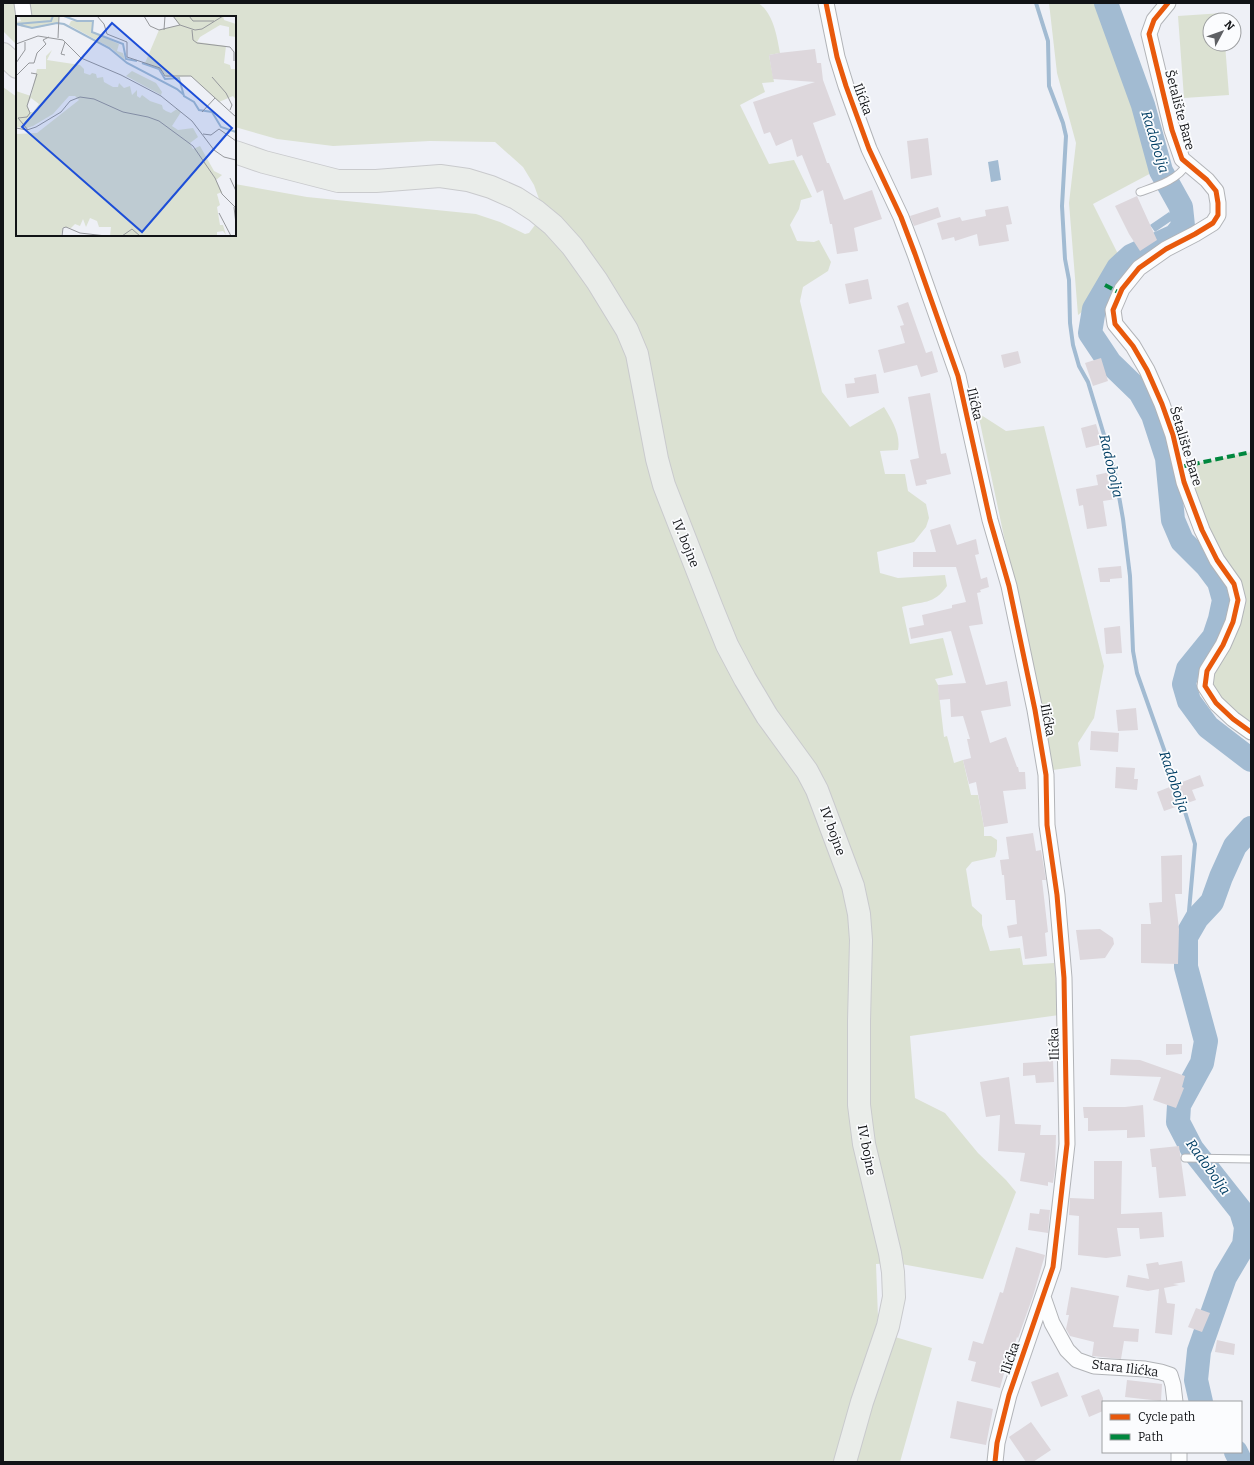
<svg xmlns="http://www.w3.org/2000/svg" width="1254" height="1465" font-family="Bitter,serif">
<style>
.green{fill:#dbe1d2}
.water{fill:#a2bbd2}
.lines{fill:none;stroke-linecap:round;stroke-linejoin:round}
.stream{stroke:#a2bbd2;stroke-width:4}
.river{stroke:#a2bbd2;stroke-width:24}
.building{fill:#ddd7dc}
.service-casing{stroke:#b2b4b8;stroke-width:9}
.minor-casing{stroke:#b2b4b8;stroke-width:17}
.primary-casing{stroke:#c9cacd;stroke-width:24}
.service{stroke:#fcfdfe;stroke-width:7}
.minor{stroke:#fcfdfe;stroke-width:15}
.primary{stroke:#eaedea;stroke-width:22}
.quiet{stroke:#00873e;stroke-width:4;stroke-dasharray:8 4;stroke-linecap:butt}
.cycleway-casing{stroke:#fbfcfe;stroke-width:8}
.cycleway{stroke:#e8590c;stroke-width:5}
.labels{text-anchor:middle;dominant-baseline:central;stroke-width:3.5;stroke-linejoin:round;paint-order:stroke}
.street-label{font-size:13px;fill:#111316;stroke:#fbfcfe}
.water-label{font-size:14px;font-style:italic;fill:#003e64;stroke:#fbfcfe}
.inset-river{fill:none;stroke:#a2bbd2;stroke-width:2}
.inset-road{fill:none;stroke:#96989c;stroke-width:1}
.view{fill:#1d4ed8;fill-opacity:0.15;stroke:#1d4ed8;stroke-width:2}
.inset-edge{fill:none;stroke:#111316;stroke-width:2}
</style>
<rect width="100%" height="100%" fill="#eef0f6"/>
<path class="green" d="M3 3H758C773 12 777 36 780 53L769 55 774 82 762 83 765 92 740 105 769 164 794 160 812 197 801 200 799 209 790 225 797 241 814 242 819 240 831 262 828 271 803 287 800 301 822 392 850 427 884 407C892 420 901 435 898 450L880 451 885 474H905L908 491 926 504 929 518 926 527 914 542 877 552 880 573 898 578 945 575 947 586C934 605 922 601 902 607L910 644 943 638 953 675 935 679 938 685 944 737 947 736 954 763 963 760 971 795H978L984 827V836H991L997 840V850L995 857 972 862 966 869 972 906 982 915V925L990 951 1020 948 1023 965 1054 963 1059 1015 910 1036 915 1098 945 1113 978 1153 1006 1180 1016 1192 983 1279 896 1263 876 1264 878 1317 875 1331 932 1348 900 1462H3V87L17 97V235H235V184L307 197 476 214 500 222 525 234 529 233 544 213 534 185 523 167 495 142 430 141 333 146 277 139 235 127V17H17V45L3 31Z
M1049 3H1099L1155 171 1093 204 1120 258 1092 304 1078 315 1069 203 1076 143 1057 73Z
M1223 13V20H1210V44H1225L1229 95 1184 98 1178 16Z
M978 413 1006 431 1044 426 1104 666 1094 718 1078 743 1081 766 1053 770Z
M1251 452V732L1205 686 1238 600 1180 467Z"/>
<path class="water" d="M998 160 1001 180 991 182 988 162Z
M1169 212 1174 219 1155 232 1150 225Z"/>
<g class="lines">
<path class="stream" d="M1036 3 1048 41 1049 86 1063 123 1066 136 1062 206 1065 259 1069 280 1070 323 1073 345 1079 366 1088 382 1114 468 1123 519 1130 576 1133 651 1137 673 1178 789
M1181 799 1195 844 1189 911 1190 929"/>
<path class="river" d="M1106 3 1143 105 1161 171 1181 207 1183 226 1175 236 1131 256 1118 268 1094 309 1090 333 1110 363 1140 392 1153 415 1167 458 1173 520 1182 541 1207 566 1219 582 1224 600 1220 619 1214 637 1188 669 1184 684 1189 701 1208 727 1251 760
M1201 1402 1196 1380 1199 1351 1225 1277 1244 1245 1246 1227 1241 1211 1192 1149 1178 1122 1179 1105 1202 1063 1206 1041 1186 967V937L1197 918 1212 902 1221 877 1235 846 1251 828
M1236 1452 1241 1462"/>
</g>
<path class="building" d="M815 49 817 63H821L823 80 836 115 813 123 827 163H829L844 200 872 190 882 219 854 228 858 251 837 254 832 224H830L823 190 817 193 802 155 797 157 792 139 776 146 770 132 764 134 753 102 815 82 773 79 769 55 779 53Z
M928 138 932 175 911 179 907 141Z
M1137 196 1157 240 1140 251 1129 234 1115 206Z
M1008 206 1012 224 1006 225 1009 241 979 246 977 234 955 241 954 237 942 240 937 223 960 217 962 221 986 216 985 210Z
M938 207 941 217 914 226 910 216Z
M868 279 872 299 849 304 845 284Z
M908 302 926 353 932 351 938 372 921 377 917 365 884 373 878 350 905 343 900 326 904 325 897 306Z
M1018 351 1021 363 1004 368 1001 355Z
M1101 358 1108 381 1093 386 1085 363Z
M876 374 879 393 847 398 845 384 855 383 854 378Z
M930 393 941 454 946 453 951 474 926 480 927 484 916 486 910 460 919 458 908 397Z
M1096 424 1102 444 1086 448 1081 428Z
M1110 472 1116 499 1103 501 1107 526 1087 529 1083 505 1079 506 1076 489 1098 485 1096 475Z
M950 524 957 545 976 539 979 554 975 555 981 579 987 577 989 587 980 590 981 592 977 593 983 624 969 626 986 685 1007 681 1011 706 981 711 990 743 1006 737 1017 767H1018L1019 772H1025L1026 789 1003 791 1008 823 984 827 976 782 969 784 963 760 971 758 967 739H970L963 716 951 717 950 699 939 700 938 685 966 683 951 631 911 639 909 628 924 625 922 615 952 608V605L966 602 956 567H913V552H936L930 530Z
M1121 566 1122 578 1110 579V582H1100L1098 568Z
M1120 626 1122 653 1106 654 1104 628Z
M1136 708 1138 730 1118 731 1116 710Z
M1091 731 1119 733 1118 752 1090 750Z
M1116 767 1135 768 1134 779H1138L1137 790 1115 788Z
M1200 775 1204 786 1192 790 1196 800 1164 811 1157 792Z
M1033 833 1036 851 1041 850 1046 880H1042L1048 932 1045 933 1047 956 1025 959 1022 936 1009 938 1007 926 1017 924 1015 900H1006L1004 875H1002L1000 860 1009 859 1006 837Z
M1182 855V894H1175L1179 929 1178 964 1141 963V924H1151L1149 903 1162 902 1161 856Z
M1100 929 1113 938 1114 944 1105 958 1080 960 1076 930Z
M1166 1044H1182V1054L1166 1055Z
M1111 1059 1140 1060 1185 1076 1182 1087 1184 1088 1176 1108 1153 1100 1161 1077 1110 1075Z
M1053 1061 1054 1082 1036 1083 1035 1075 1023 1076V1063Z
M1009 1077 1015 1124 1041 1125 1040 1135H1056L1055 1170 1053 1183 1048 1182V1186L1020 1181 1025 1153 998 1151 1000 1115 986 1117 980 1082Z
M1143 1105 1145 1137 1127 1138V1130L1088 1131V1118H1084L1083 1107H1125Z
M1179 1146 1186 1196 1159 1198 1156 1167H1152L1150 1149Z
M1094 1161H1122L1121 1214 1162 1212 1164 1237 1140 1239 1139 1228H1117L1121 1256 1106 1258 1078 1255 1079 1216 1069 1215 1070 1198 1094 1199Z
M1040 1209 1050 1210 1048 1233 1028 1230 1030 1213 1039 1214Z
M1016 1247 1045 1255 1033 1296 1018 1338 1017 1337 1007 1371 1005 1370 1000 1388 971 1381 976 1362 968 1360 973 1341 983 1344 1000 1292 1003 1293Z
M1182 1261 1185 1282 1173 1284 1179 1285 1164 1288 1167 1303 1175 1304 1172 1335 1155 1333 1159 1289 1148 1291 1126 1287 1128 1275 1149 1279 1146 1264 1158 1262 1159 1265Z
M1071 1287 1119 1296 1113 1327 1139 1329 1138 1342 1124 1341 1121 1359 1092 1356 1094 1342 1070 1336 1066 1329 1069 1315H1066Z
M1196 1308 1210 1313 1202 1332 1188 1327Z
M1217 1340 1235 1344 1234 1355 1215 1352Z
M1058 1372 1068 1396 1041 1407 1031 1382Z
M1127 1380 1162 1384 1161 1401 1125 1397Z
M1099 1389 1103 1398V1411L1089 1417 1081 1396Z
M957 1401 993 1409 986 1445 950 1438Z
M1031 1422 1051 1450 1033 1462H1026L1009 1437Z"/>
<g class="lines">
<g class="service-casing">
<path id="service" d="M1140 192C1157 186 1178 180 1187 164
M1185 1158 1251 1159"/>
</g>
<g class="minor-casing">
<path id="minor" d="M22 3 24 17
M826 3 837 57 846 86 869 149 901 217 915 254 958 376 990 520 1009 586 1035 710 1046 775 1047 825 1057 895 1064 978 1067 1144 1053 1267 1009 1395 997 1443 995 1462
M1168 3 1154 20 1149 34 1172 130 1182 159 1207 180 1216 191 1218 203V215L1213 223 1195 234 1166 249 1139 268 1122 289 1113 310 1115 324 1133 346 1147 370 1162 404 1173 435 1184 482 1202 530 1217 560 1234 584 1238 600 1233 622 1223 645 1207 671 1205 686 1216 703 1233 719 1251 732
M1043 1297 1052 1323 1067 1350 1077 1360 1094 1366 1145 1369 1161 1372 1170 1375 1173 1385 1175 1402
M1179 1452V1462"/>
</g>
<g class="primary-casing">
<path id="primary" d="M3 54 17 67
M235 152 264 162 338 181H376L440 176 468 180 491 187 516 198 536 211 553 225 572 246 597 281 627 330 637 354 657 459 664 485 712 608 727 645 745 679 767 716 807 771 817 790 853 886 859 914 861 940 859 1021V1105L864 1144 890 1253 893 1272 894 1297 888 1326 862 1402 845 1462"/>
</g>
<use href="#service" class="service"/>
<use href="#minor" class="minor"/>
<use href="#primary" class="primary"/>
<path class="quiet" d="M1105 285 1120 293
M1180 467 1251 452"/>
<g class="cycleway-casing">
<path id="cycleway" d="M826 3 837 57 846 86 869 149 901 217 915 254 958 376 990 520 1009 586 1035 710 1046 775 1047 825 1057 895 1064 978 1067 1144 1053 1267 1009 1395 997 1443 995 1462
M1168 3 1154 20 1149 34 1172 130 1182 159 1207 180 1216 191 1218 203V215L1213 223 1195 234 1166 249 1139 268 1122 289 1113 310 1115 324 1133 346 1147 370 1162 404 1173 435 1184 482 1202 530 1217 560 1234 584 1238 600 1233 622 1223 645 1207 671 1205 686 1216 703 1233 719 1251 732"/>
</g>
<use href="#cycleway" class="cycleway"/>
</g>
<g class="labels">
<g class="street-label">
<text transform="translate(863 99) rotate(70)">Ilićka</text>
<text transform="translate(1180 110) rotate(75)">Šetalište Bare</text>
<text transform="translate(975 404) rotate(77)">Ilićka</text>
<text transform="translate(1186 446) rotate(73)">Šetalište Bare</text>
<text transform="translate(686 543) rotate(68)">IV. bojne</text>
<text transform="translate(1048 720) rotate(79)">Ilićka</text>
<text transform="translate(833 831) rotate(70)">IV. bojne</text>
<text transform="translate(1054 1044) rotate(-91)">Ilićka</text>
<text transform="translate(867 1150) rotate(79)">IV. bojne</text>
<text transform="translate(1010 1358) rotate(-71)">Ilićka</text>
<text transform="translate(1125 1368) rotate(7)">Stara Ilićka</text>
</g>
<g class="water-label">
<text transform="translate(1155 142) rotate(73)">Radobolja</text>
<text transform="translate(1111 466) rotate(77)">Radobolja</text>
<text transform="translate(1174 782) rotate(71)">Radobolja</text>
<text transform="translate(1208 1167) rotate(54)">Radobolja</text>
</g>
</g>
<g transform="translate(16 16)">
<rect width="220" height="220" fill="#eef0f6"/>
<path d="M3 0H43L42 7 21 12 6 11 0 8V6L5 5ZM157 0H207L208 4 220 8V21L213 20V11L204 9 184 21 181 26 210 30 208 47 214 49 215 53H219L220 34V84L217 80 203 86 175 60 151 61 145 54 129 47 143 14 163 9ZM55 5H77L76 16 103 28 101 35 107 37 109 44 95 32 53 9ZM36 34 31 44 64 49 68 53V57L74 59 76 57 80 58 81 62 87 61 88 66 97 71H102L103 67 108 72 114 70 116 79 121 74V80L124 82 126 79 134 85 146 89 147 93 150 95 155 97 161 93 165 96 156 110 162 114 177 112 182 121 174 127 177 133 184 130 198 155 206 159 200 164 206 176 201 178 204 189 201 191 204 209H207L210 219 207 215 201 216V220H94L95 211H83L81 205 74 202 70 211 67 203 64 210 59 208 55 212 47 211 45 220H0V118L21 117 63 84 59 80H53L37 98 17 110 11 112 0 111V75L15 80 21 53H30V40ZM15 82 23 88 17 96H14L11 89ZM116 55 140 67 146 76 145 79 110 60Z" fill="#dbe1d2" fill-rule="evenodd"/>
<path class="inset-river" d="M48 0 61 5H77L76 16 107 28 110 43 121 45M0 8 16 12 41 7 48 8 93 32 111 47 161 73 168 79M0 8 35 5 37 0M126 47 143 53 149 63 163 62 168 80 178 86 183 94 196 96 205 111 220 116"/>
<path class="inset-road" d="M81 0 88 8 91 18 111 26V41L144 52 149 60H175L220 101M128 0 134 10 143 14 164 9M157 0 164 9 179 14 186 13 207 0M173 0 177 5H198M148 14 149 0M176 14 177 24 181 27 214 31 218 36V45M42 22 43 0M0 28 22 20 47 24 65 42 105 59 145 80 176 105 198 134 208 141 220 144M49 39 45 38 49 26M0 47 9 34V26M0 60 13 47H18L21 37 30 28 27 24 33 21M196 61 210 77 216 89 214 94M186 96 199 82M0 112 11 114 20 111 45 96 54 85 64 81 78 83 107 96 132 101 143 105 177 130 199 162 206 178 220 192M12 114 2 102 11 101 14 97 11 90 21 58 15 57M187 118 195 119 203 113 220 125M214 162 220 175M218 191 220 208M203 197 215 220M46 220 47 212 50 211 64 217 90 220M106 220 116 213 124 220"/>
<path class="view" d="M96 7 216 112 126 216 6 111Z"/>
<rect width="220" height="220" class="inset-edge"/>
</g>
<rect width="1254" height="1465" fill="none" stroke="#111316" stroke-width="8"/>
<rect x="1102" y="1401" width="140" height="52" fill="#fbfcfe" stroke="#9d9fa1"/>
<rect x="1110" y="1414" width="20" height="6" fill="#e8590c" stroke="#9d9fa1"/>
<text x="1138" y="1421" font-size="12" fill="#111316">Cycle path</text>
<rect x="1110" y="1434" width="20" height="6" fill="#00873e" stroke="#9d9fa1"/>
<text x="1138" y="1441" font-size="12" fill="#111316">Path</text>
<g transform="translate(1222 32) rotate(49)"><circle r="19" fill="#fbfcfe" stroke="#9d9fa1"/>
<path d="M0-3L7 15L0 10L-7 15Z" fill="#5e6064"/>
<text y="-6" font-size="11" font-weight="bold" text-anchor="middle" fill="#111316">N</text>
</g>
</svg>
